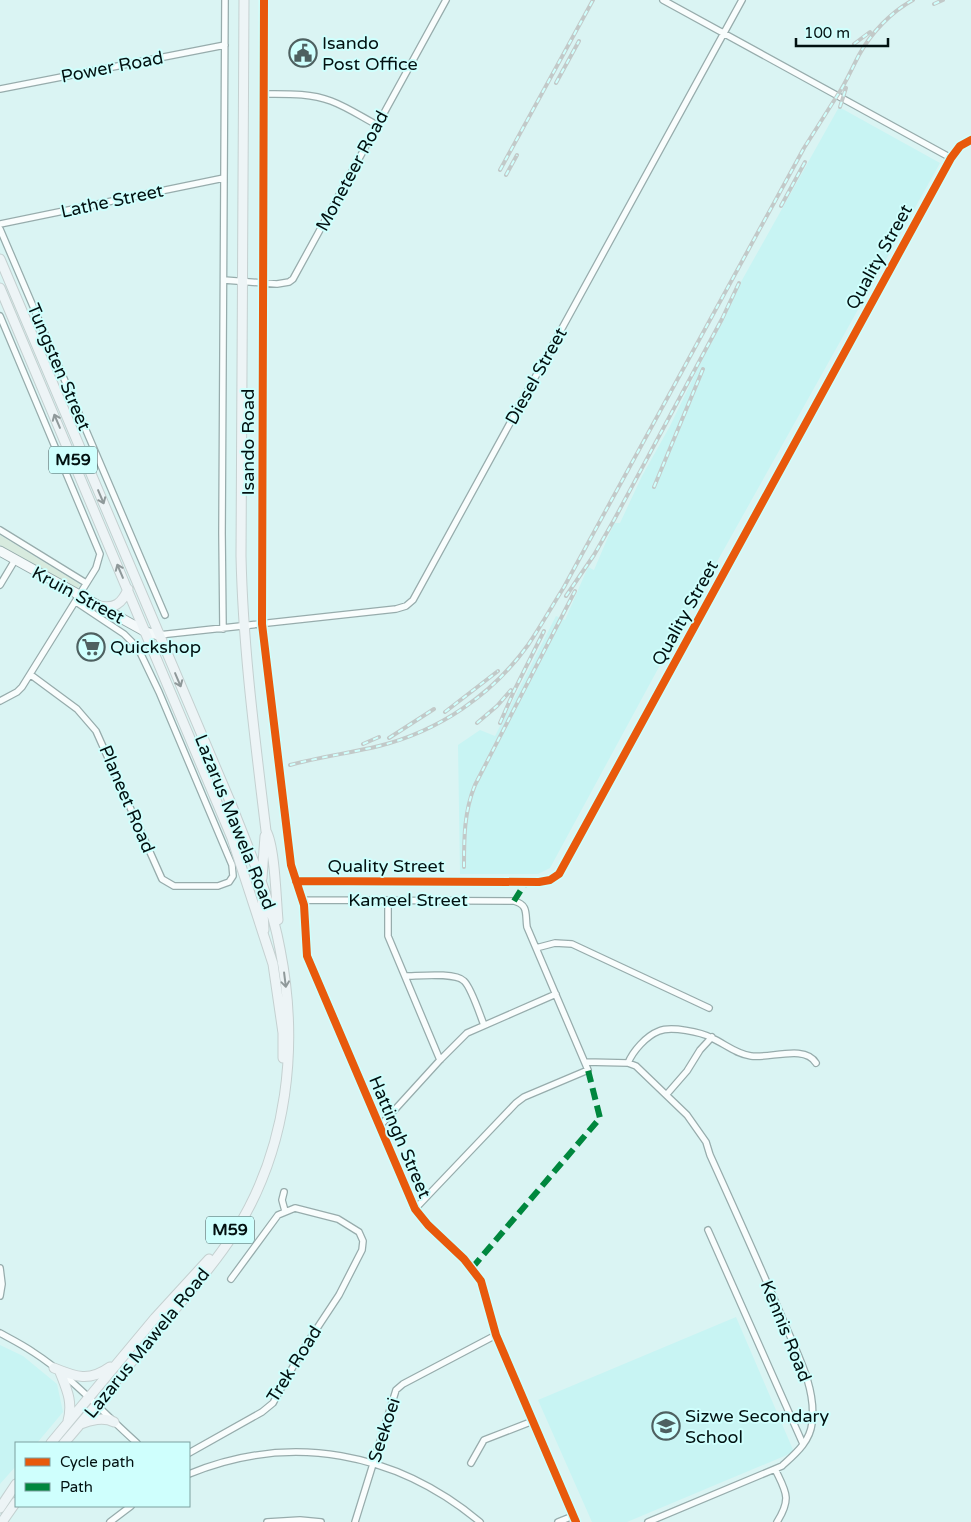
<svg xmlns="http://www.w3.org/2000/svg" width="971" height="1522" font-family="'Varela Round',sans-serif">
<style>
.built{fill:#c8f4f3}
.green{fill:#d7eade}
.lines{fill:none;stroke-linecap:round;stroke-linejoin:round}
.street-casing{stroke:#97acac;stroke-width:8}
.secondary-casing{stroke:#97acac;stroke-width:11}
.primary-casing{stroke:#c4d0d0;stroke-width:11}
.street{stroke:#f9fdfd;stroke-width:5.5}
.secondary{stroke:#f4f9fa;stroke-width:9}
.primary{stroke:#edf4f6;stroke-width:9}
.rail-casing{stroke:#c2c9c8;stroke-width:4}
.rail{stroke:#cffffd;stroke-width:2;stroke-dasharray:5.5;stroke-linecap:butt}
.quiet{stroke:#00873e;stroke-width:6;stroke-dasharray:12 6;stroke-linecap:butt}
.cycleway-casing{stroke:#cffffd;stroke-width:11}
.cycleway{stroke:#e8590c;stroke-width:8}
.oneway{stroke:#8f999a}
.labels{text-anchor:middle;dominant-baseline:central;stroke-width:4;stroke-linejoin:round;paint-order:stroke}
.shield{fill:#cffffd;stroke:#405858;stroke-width:1}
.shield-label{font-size:16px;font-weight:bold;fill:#021111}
.poi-label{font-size:18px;fill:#021111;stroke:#cffffd;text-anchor:start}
.street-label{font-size:18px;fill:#021111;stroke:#cffffd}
</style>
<rect width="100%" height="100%" fill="#daf4f3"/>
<path class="built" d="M839 107 940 163 685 619 550 868 538 874H460L458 745 480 730 495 736 556 616 565 620 588 567 594 570 614 523H620L642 476 670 426 732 298Z
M736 1317 794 1452 627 1522H592L538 1400Z
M0 1345 23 1356 57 1384 63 1412 37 1443H16V1466L0 1484Z"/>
<path class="green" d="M0 535 73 580 79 584 80 586 77 589 54 578 0 545Z"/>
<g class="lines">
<g class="street-casing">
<path id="street" d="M264 0 262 624 291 865 304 905 307 956 415 1209 428 1225 464 1259 481 1281 496 1335 576 1522
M663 0 951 158
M0 89 225 45
M264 94C287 94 310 93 331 101 347 107 362 117 377 125
M0 224 224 178
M0 229 165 615
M224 280 277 284 289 282 293 279 446 0
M0 316 100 554 96 568 22 687 17 692 0 701
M0 530 86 583
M0 585 15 560
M223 629 222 533 225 0
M159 635 396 609 406 606 413 600 742 0
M31 675 77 709 96 731 162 879 174 886H218L229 882 233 876 232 865 159 692 138 648 124 634 76 602
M296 881 539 882 550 880 559 874 951 158 960 146 971 140
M303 900 514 901C529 905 525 914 527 927L588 1070 524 1097 516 1103 415 1209
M388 900V936L440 1060
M536 948 555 943 572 944 709 1008
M405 976C418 976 455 972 464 981 471 987 480 1015 484 1025
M585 1062 628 1063 636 1066 687 1115 706 1142 710 1155C734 1208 758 1261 781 1315 794 1348 817 1386 812 1423 810 1442 795 1454 782 1466L648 1522
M628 1063C633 1051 646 1036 659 1031 671 1026 701 1032 712 1038 725 1044 736 1054 751 1056 769 1059 805 1044 816 1063
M667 1094 687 1071 700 1050 712 1037
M379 1127 440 1060 467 1033 556 994
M284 1192 282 1200 285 1211
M708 1230 803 1444
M0 1268 2 1284 0 1296
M0 1333C11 1339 23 1345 33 1352 72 1377 103 1413 137 1443
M189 1453 262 1412 273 1403 300 1354 339 1295 362 1250 363 1241 359 1232 338 1219 295 1208 278 1215 231 1279
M471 1463 484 1440 533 1421
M775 1469C786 1492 792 1498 777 1522
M189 1474C291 1432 396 1452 480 1522
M110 1522 131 1506
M267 1522 300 1520 321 1522
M355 1522 396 1390 403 1384 496 1335
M558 1522 573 1516"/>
</g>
<g class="secondary-casing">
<path id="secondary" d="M0 551 146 632 158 635"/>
</g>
<g class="primary-casing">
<path id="primary" d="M244 0 241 556C243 648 255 739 266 831 275 847 276 899 278 920
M0 259 232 806C250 853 271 899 280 949 299 1045 288 1148 235 1232 213 1266 186 1296 160 1327 128 1366 97 1405 64 1443
M0 288 232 838 273 964 283 1033V1058
M99 606C114 609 122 604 128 589
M262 878 265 836
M262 894 264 930
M54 1368C76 1377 89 1382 110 1367
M60 1372C67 1390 73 1402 68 1421
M81 1424C90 1420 104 1417 114 1422
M51 1443 155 1318 209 1259
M0 1508 16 1484
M2 1522 16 1502"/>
</g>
<use href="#street" class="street"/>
<use href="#secondary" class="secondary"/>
<use href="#primary" class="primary"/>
<g class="rail-casing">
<path id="rail" d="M934 4 943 0
M854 44 870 32
M556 83 579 41
M840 107 846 88
M500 170 593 0
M506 175 517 155
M781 206 805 162
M654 487 703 369
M566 596 594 555 614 520 722 319 739 283
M445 712 498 671
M477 723 497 706 511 690
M500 723 514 691 544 631
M389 738 434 709
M363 744 379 737
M290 765C320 757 350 753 379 746 439 731 492 695 528 645 541 626 552 606 564 587L804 148C815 131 826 113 837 96 846 83 852 68 859 55 871 33 891 12 913 0
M464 867C464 838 464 812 475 785L575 591"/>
</g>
<use href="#rail" class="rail"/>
<path class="quiet" d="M514 901 526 882
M472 1268 600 1118 588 1070"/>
<g class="cycleway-casing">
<path id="cycleway" d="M264 0 262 624 291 865 304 905 307 956 415 1209 428 1225 464 1259 481 1281 496 1335 576 1522
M296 881 539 882 550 880 559 874 951 158 960 146 971 140"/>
</g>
<use href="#cycleway" class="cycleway"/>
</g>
<defs><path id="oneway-shaft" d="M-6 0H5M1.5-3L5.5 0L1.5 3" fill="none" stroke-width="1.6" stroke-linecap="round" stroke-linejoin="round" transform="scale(1.25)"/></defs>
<g class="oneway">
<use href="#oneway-shaft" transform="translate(57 421) rotate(-113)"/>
<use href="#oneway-shaft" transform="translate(101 497) rotate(67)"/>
<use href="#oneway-shaft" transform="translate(120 571) rotate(-113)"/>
<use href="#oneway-shaft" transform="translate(178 680) rotate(67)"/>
<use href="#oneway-shaft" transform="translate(285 980) rotate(83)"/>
</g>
<defs>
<g id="civic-ring" transform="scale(1.4375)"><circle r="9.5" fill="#cffffd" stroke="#4e6060" stroke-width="1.5"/><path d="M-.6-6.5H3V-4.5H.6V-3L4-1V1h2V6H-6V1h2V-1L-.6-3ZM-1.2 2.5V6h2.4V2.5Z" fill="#4e6060"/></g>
<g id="supermarket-ring" transform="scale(1.4375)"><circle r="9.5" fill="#cffffd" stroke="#4e6060" stroke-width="1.5"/><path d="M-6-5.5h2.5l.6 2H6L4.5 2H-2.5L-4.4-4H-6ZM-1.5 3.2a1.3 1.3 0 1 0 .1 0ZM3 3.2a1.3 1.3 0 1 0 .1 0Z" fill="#4e6060"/></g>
<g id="school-ring" transform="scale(1.4375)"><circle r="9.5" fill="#cffffd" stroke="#4e6060" stroke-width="1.5"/><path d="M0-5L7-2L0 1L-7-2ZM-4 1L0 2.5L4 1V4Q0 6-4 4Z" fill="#4e6060"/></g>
</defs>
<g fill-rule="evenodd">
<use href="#civic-ring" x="303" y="53"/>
<use href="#supermarket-ring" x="91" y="647"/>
<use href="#school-ring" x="666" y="1426"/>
</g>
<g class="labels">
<g class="shield">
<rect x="49" y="446.5" width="48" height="27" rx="4"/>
<rect x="206" y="1216.5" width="48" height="27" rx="4"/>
</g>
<g class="shield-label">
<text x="73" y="460">M59</text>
<text x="230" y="1230">M59</text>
</g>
<g class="poi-label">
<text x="322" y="43">Isando<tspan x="322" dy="21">Post Office</tspan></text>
<text x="110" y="647">Quickshop</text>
<text x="685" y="1416">Sizwe Secondary<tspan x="685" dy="21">School</tspan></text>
</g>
<g class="street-label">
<text transform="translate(112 67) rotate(-11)">Power Road</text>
<text transform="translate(352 171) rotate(-62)">Moneteer Road</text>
<text transform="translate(112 201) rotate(-12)">Lathe Street</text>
<text transform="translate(879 257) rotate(-61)">Quality Street</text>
<text transform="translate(59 367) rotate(67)">Tungsten Street</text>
<text transform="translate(536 376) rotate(-61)">Diesel Street</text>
<text transform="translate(248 442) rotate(-90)">Isando Road</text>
<text transform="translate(78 595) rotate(28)">Kruin Street</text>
<text transform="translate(685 613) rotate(-61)">Quality Street</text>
<text transform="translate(127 799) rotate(67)">Planeet Road</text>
<text transform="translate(235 822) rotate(68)">Lazarus Mawela Road</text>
<text x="386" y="866">Quality Street</text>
<text x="408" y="900">Kameel Street</text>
<text transform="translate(400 1137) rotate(67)">Hattingh Street</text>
<text transform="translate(786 1331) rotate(68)">Kennis Road</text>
<text transform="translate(147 1343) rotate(-51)">Lazarus Mawela Road</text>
<text transform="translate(294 1364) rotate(-58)">Trek Road</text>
<text transform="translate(384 1430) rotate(-72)">Seekoei</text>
</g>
</g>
<rect x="15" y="1442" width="175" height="65" fill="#cffffd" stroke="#7da09f"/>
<rect x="25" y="1458" width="25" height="8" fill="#e8590c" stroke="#7da09f"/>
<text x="60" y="1467" font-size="15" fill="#021111">Cycle path</text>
<rect x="25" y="1483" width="25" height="8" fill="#00873e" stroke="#7da09f"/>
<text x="60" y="1492" font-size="15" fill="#021111">Path</text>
<path d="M796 38v8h92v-8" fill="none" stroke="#021111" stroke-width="2.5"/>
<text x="804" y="38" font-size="15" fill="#021111" stroke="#cffffd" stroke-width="4" paint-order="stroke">100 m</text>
</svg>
